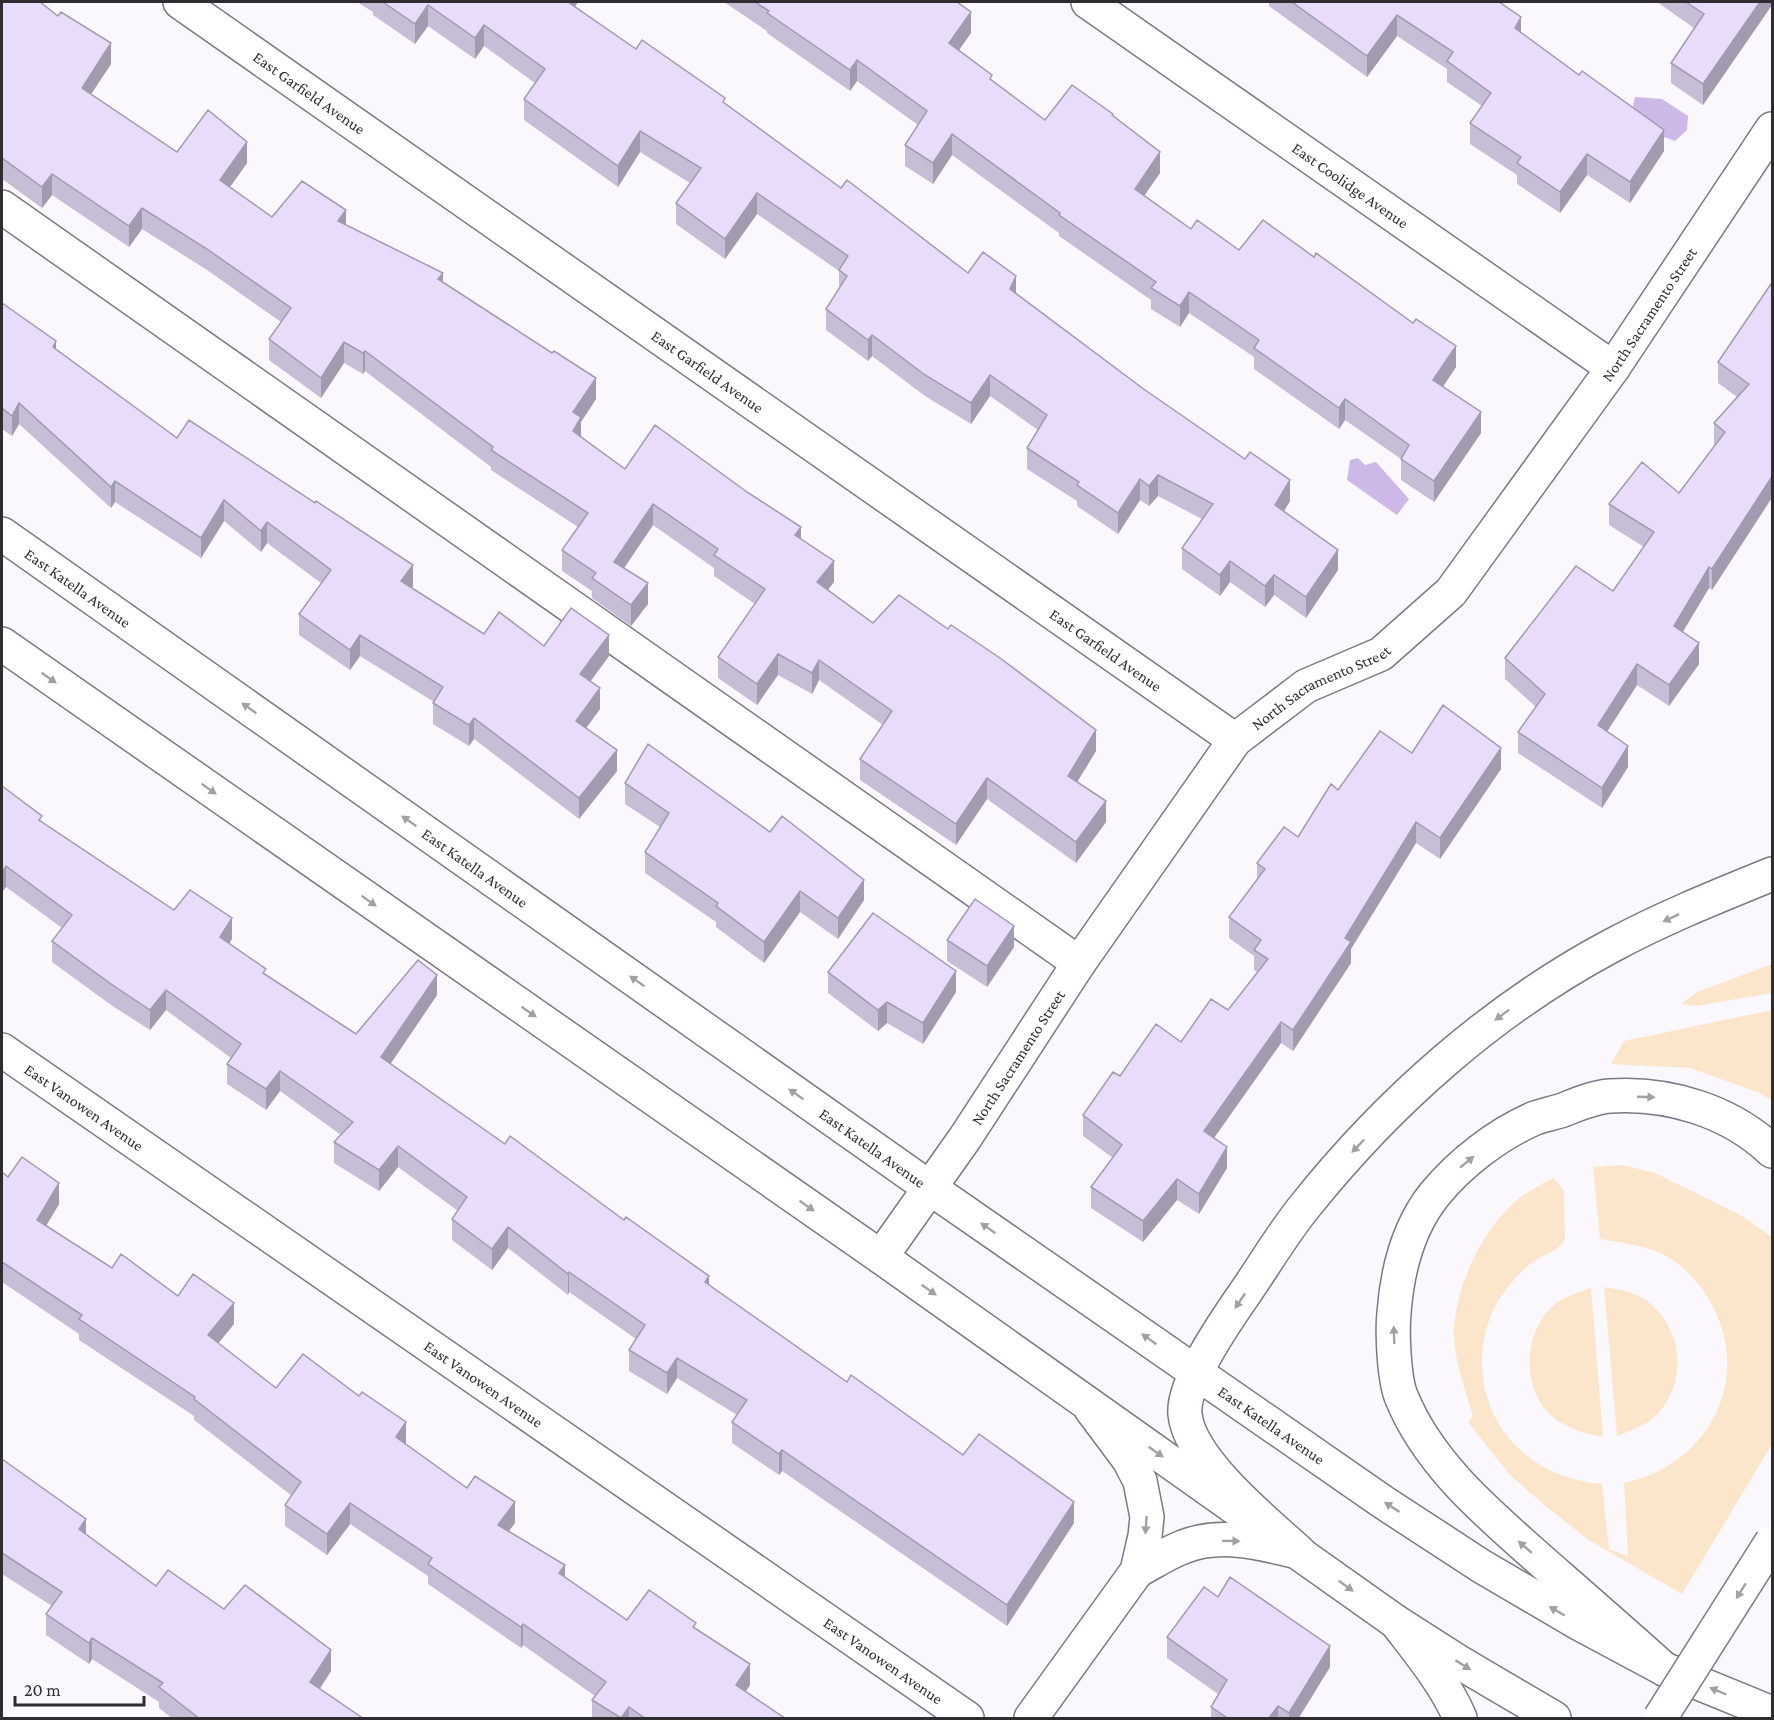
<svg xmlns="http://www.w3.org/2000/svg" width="1774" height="1720" font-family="'Crimson Pro',serif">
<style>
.green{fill:#fbe6cc}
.water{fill:#cdb8e8}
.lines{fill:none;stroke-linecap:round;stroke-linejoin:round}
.minor-casing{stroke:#7d7884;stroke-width:36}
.major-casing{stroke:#7d7884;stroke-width:36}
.highway-casing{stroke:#7d7884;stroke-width:36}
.minor{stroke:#fff;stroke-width:33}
.major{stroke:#fff;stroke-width:33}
.highway{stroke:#fff;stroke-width:33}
.highway-bridge-casing{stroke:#7d7884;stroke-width:36;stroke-linecap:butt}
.highway-bridge{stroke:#fff;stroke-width:33}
.wall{fill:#c8bdd7}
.shaded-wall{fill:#a29aaf}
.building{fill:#e8dcfa;stroke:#a29aaf;stroke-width:1.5}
.oneway{fill:#a1a0a3}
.labels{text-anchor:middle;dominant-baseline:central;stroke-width:5;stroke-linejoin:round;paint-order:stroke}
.street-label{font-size:16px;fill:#2f2d32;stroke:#faf8fd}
</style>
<rect width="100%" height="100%" fill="#faf8fd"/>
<path class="green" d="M1772 964V993L1696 1006 1681 1004 1697 992Z
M1772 1010V1101L1760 1093 1690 1068 1611 1064 1624 1041Z
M1622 1165 1655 1173 1740 1215 1772 1237V1444L1682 1594 1587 1539 1542 1503 1509 1474 1468 1422 1473 1416C1466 1393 1454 1359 1454 1335 1454 1286 1485 1222 1525 1194 1534 1188 1544 1183 1554 1178L1564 1191 1565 1239C1559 1251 1543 1255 1533 1262 1518 1273 1506 1288 1497 1303 1489 1316 1485 1332 1483 1346 1474 1421 1529 1479 1602 1484L1609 1549 1628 1556 1624 1483C1704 1467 1752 1385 1714 1309 1704 1288 1687 1268 1666 1256 1645 1245 1623 1243 1600 1239L1593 1167Z
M1604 1287C1620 1290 1638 1292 1651 1304 1682 1332 1687 1378 1660 1411 1649 1425 1632 1430 1617 1436Z
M1591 1288 1603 1437C1587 1434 1574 1431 1560 1422 1523 1399 1521 1343 1547 1312 1559 1298 1575 1293 1591 1288Z"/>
<path class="water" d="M1635 97 1662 99 1688 116 1687 130 1675 141 1650 132 1631 115Z
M1358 458 1365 465 1376 462 1409 499 1397 515 1347 480 1350 460Z"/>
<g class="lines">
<g class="minor-casing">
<g id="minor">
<path id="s1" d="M180 2 1235 740"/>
<path id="s2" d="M1088 2 1613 368"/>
<path d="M2 207 1079 963"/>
<path id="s3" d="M2 1050 967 1718"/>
<path id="s4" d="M881 1257 965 1138 1079 963 1235 740 1306 686 1381 654 1451 592 1613 368 1772 129"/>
<path d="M1137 1571C1152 1563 1167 1553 1183 1547 1220 1532 1261 1543 1298 1552"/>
<path d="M1031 1718 1137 1571 1145 1536 1147 1517 1140 1481 1129 1460 1091 1409"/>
</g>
</g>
<g class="major-casing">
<g id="major">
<path id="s5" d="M2 534 930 1188 1383 1502 1481 1566 1580 1624 1664 1669 1772 1713"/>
<path d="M2 644 881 1257 1396 1622 1457 1661 1554 1718"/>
</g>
</g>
<g class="highway-casing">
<path id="highway" d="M1299 1552C1265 1521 1189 1460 1185 1414 1182 1383 1227 1319 1245 1293 1265 1264 1283 1233 1305 1206 1389 1101 1493 1009 1611 946 1663 918 1718 896 1772 874
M1396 1622C1419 1652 1445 1683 1460 1718
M1664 1669C1625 1634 1586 1600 1546 1565 1491 1516 1429 1466 1401 1396 1394 1378 1392 1333 1394 1313 1397 1272 1408 1228 1434 1195 1460 1163 1498 1134 1535 1118 1544 1115 1554 1113 1563 1110 1578 1104 1594 1097 1610 1096 1668 1092 1730 1111 1772 1151"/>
</g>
<use href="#minor" class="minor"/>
<use href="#major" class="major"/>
<use href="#highway" class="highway"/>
<g class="highway-bridge-casing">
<path id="highway-bridge" d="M1660 1718 1772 1541"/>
</g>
<use href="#highway-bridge" class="highway-bridge"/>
</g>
<path class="wall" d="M2 2 111 64 91 94 177 152 247 163 230 187 272 217 346 225 443 282 596 399 581 422V437L625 469 801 539 834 582 828 590 873 623 1096 751 1077 782 1106 822 1076 863 987 799 956 845 860 780V759L883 725 819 680 812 694 778 675 757 705 718 678V657L755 604 714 576V568L653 525 624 568 648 604 631 626 592 598V591L562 571V550L578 527 491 470V467L365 371 363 374 344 363 321 398 269 360V339L281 322 207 270 142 229 129 247 52 195 42 208 2 179Z
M357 2H578L575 7 636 49 725 103 841 188 968 273 1016 294 1290 501 1284 511 1338 570 1306 618 1274 595 1265 607 1230 582 1220 596 1182 569V548L1202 519 1158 496 1149 506 1140 500 1118 534 1077 506V501L1027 469V448L1038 430 990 396 971 424 925 396 872 356 868 361 826 330V309L839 289V271L757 214 725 259 676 224V203L690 183 640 152 618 187 524 120V99L535 83 484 46 475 59 428 26 415 44 373 15V12Z
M724 2H957L971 33 959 50 992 80 1045 120 1113 116 1160 173 1144 195 1191 229 1239 250 1456 367 1443 387 1481 433 1434 502 1401 480V459L1345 420 1339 429 1254 369V357L1189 313 1180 327 1151 309V300L1059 236V233L952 155 933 184 905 166V145L918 125 857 81 850 91 767 33V31Z
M1269 2H1499L1521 33 1664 151 1630 203 1587 175 1560 213 1517 184V175L1470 144V123L1482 106 1447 82V69L1397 36 1367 77 1269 6Z
M1657 2H1772V5L1703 105 1671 83V63L1694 28Z
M1773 281V496L1712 590 1709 588 1683 632 1699 664 1669 706 1637 685 1607 731 1628 767 1602 808 1518 753V732L1536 707 1505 679V658L1613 591 1644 547 1609 525V504L1679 493 1715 445 1714 444V423L1737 397 1718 383V362Z
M2 303 56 350 177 438 413 586 411 588 484 634 544 646 609 656 591 681 600 709 586 728 617 771 579 819 474 739 469 746 433 724V703L434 702 360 656 350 670 299 635V614L321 583 267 543 261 552 224 521 201 558 115 502 111 508 19 424 12 436 2 429Z
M1412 753 1501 769 1440 859 1416 843 1351 949V963L1293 1051 1281 1043 1214 1138 1227 1168 1199 1214 1177 1200 1143 1242 1091 1208V1187L1113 1158 1083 1136V1115L1120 1076 1181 1042 1228 1010 1257 972 1254 970V956L1229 938V917L1257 881V863L1298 837 1338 790Z
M625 783 864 900 838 939 800 912 764 963 716 927V922L645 873V852L660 827 625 804Z
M2 786 42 822 174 910 232 939 229 943 266 975 356 1034 437 995 390 1064 847 1382 963 1455 1074 1523 1007 1626 782 1471 779 1475 732 1443V1422L737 1415 677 1378 667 1394 629 1371V1350L636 1339 569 1292 568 1295 508 1248 492 1270 452 1240V1219L458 1211 398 1167 379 1191 334 1163V1142L341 1135 280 1091 266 1110 227 1084V1064L231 1058 166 1010 150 1030 111 1005 52 962V941L62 928 6 887Z
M947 940 1014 947 987 987 947 961Z
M828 972 956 992 923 1044 887 1023 878 1031 828 993Z
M2 1172 8 1177 59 1204 46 1226 112 1268 178 1296 234 1324 218 1343 276 1388 406 1443V1444L515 1523 509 1531 565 1577 627 1620 696 1628 750 1685 746 1691 786 1719H592V1700L595 1696 523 1645 521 1648 428 1584V1576L350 1524 327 1555 285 1526V1505L292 1496 194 1420V1416L79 1340V1334L2 1282Z
M2 1459 86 1534 156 1586 224 1609 331 1671 320 1689 364 1719H173L159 1708V1702L92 1659 89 1664 46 1635V1614L52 1606 2 1574Z
M1218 1597 1330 1667 1298 1719H1211V1707L1218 1694 1167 1658V1637Z"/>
<path class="shaded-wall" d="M565 2H578L565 21Z
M1760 2H1772V5L1703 105V84Z
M428 5V26L415 44V24Z
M971 12V33L949 64V43Z
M1397 15V36L1367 77V56Z
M1521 17V38L1515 28Z
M484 25V46L475 59V38Z
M111 43V64L82 108V88Z
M857 60V81L850 91V70Z
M1664 130V151L1630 203V182Z
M640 131V152L618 187V166Z
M952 134V155L933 184V163Z
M247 142V163L220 201V180Z
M1160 152V173L1135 209V189Z
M1587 154V175L1560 213V192Z
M52 174V195L42 208V187Z
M757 193V214L725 259V239Z
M142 208V229L129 247V226Z
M346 210V231L338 221Z
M443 273V294L438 279Z
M1016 276V297L1010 289Z
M1189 292V313L1180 327V306Z
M872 335V356L868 361V340Z
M56 341V362L53 347Z
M344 342V363L321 398V378Z
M1456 346V367L1433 401V380Z
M365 351V371L363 374V353Z
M990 375V396L971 424V403Z
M596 378V399L581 422V438L573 452V412Z
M1345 399V420L1339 429V408Z
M19 403V424L12 436V416Z
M1481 412V433L1434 502V481Z
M1158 475V496L1149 506V486Z
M1773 475V496L1712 590V569Z
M1140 479V500L1118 534V513Z
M1290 480V501L1275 526V505Z
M115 481V502L111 508V487Z
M224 500V521L201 558V538Z
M653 504V525L614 583V562Z
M267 522V543L261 552V531Z
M801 527V547L795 535Z
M1338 550V570L1306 618V597Z
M834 561V582L817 603V582Z
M1230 561V582L1220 596V575Z
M413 565V586L401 602V581Z
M1709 567V588L1674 646V626Z
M1274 575V595L1265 607V586Z
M648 583V604L631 626V605Z
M360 635V656L350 670V650Z
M609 635V656L580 695V674Z
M1699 643V664L1669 706V685Z
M778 654V675L757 705V684Z
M819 660V680L812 694V673Z
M1637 664V685L1598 746V725Z
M600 688V709L576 742V721Z
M474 718V739L469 746V725Z
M1096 730V751L1068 797V776Z
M1628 746V767L1602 808V788Z
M1501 748V769L1440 859V838Z
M617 750V771L579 819V798Z
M987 778V799L956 845V824Z
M1106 801V822L1076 863V842Z
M1416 822V843L1351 949V963L1293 1051V1030L1345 938Z
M6 866V887L2 892V872Z
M864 880V900L838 939V918Z
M800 891V912L764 963V942Z
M232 918V939L220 958V937Z
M1014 926V947L987 987V966Z
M956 971V992L923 1044V1023Z
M437 975V995L381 1078V1057Z
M166 990V1010L150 1030V1010Z
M887 1002V1023L878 1031V1010Z
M1281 1022V1043L1204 1152V1131Z
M280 1071V1091L266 1110V1089Z
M398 1146V1167L379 1191V1170Z
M1227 1147V1168L1199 1214V1194Z
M1177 1179V1200L1143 1242V1221Z
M59 1183V1204L37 1241V1220Z
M508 1227V1248L492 1270V1249Z
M569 1272V1292L568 1295V1274Z
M709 1276V1297L705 1282Z
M234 1303V1324L208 1356V1335Z
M677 1358V1378L667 1394V1373Z
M406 1422V1443L396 1458V1437Z
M782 1450V1471L779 1475V1454Z
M515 1502V1523L498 1545V1525Z
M1074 1502V1523L1007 1626V1605Z
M350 1503V1524L327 1555V1534Z
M86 1519V1540L79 1529Z
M565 1565V1585L559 1573Z
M523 1624V1645L521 1648V1627Z
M92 1638V1659L89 1664V1643Z
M1330 1646V1667L1298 1719H1289V1713Z
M331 1650V1671L310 1703V1682Z
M750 1664V1685L736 1706V1685Z
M1278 1706V1719H1268Z
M629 1707V1719H621V1718Z"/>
<path class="building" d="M2 2H40L58 16 61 12 111 43 82 88 177 152 208 110 247 142 220 180 272 217 302 181 346 210 338 221 443 273 438 279 552 353 554 351 596 378 573 412 581 417 573 431 625 469 655 425 747 492 801 527 795 535 834 561 817 582 873 623 899 595 948 629 951 625 1000 658 1096 730 1068 776 1106 801 1076 842 987 778 956 824 860 759 892 711 819 660 812 673 778 654 757 684 718 657 765 589 714 555 718 549 653 504 614 562 648 583 631 605 592 578 596 573 562 550 588 513 491 450 493 447 365 351 363 353 344 342 321 378 269 339 291 308 207 249 142 208 129 226 52 174 42 187 2 158Z
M383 2H568L636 49 642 40 725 98 723 102 841 188 847 180 968 273 983 252 1016 276 1010 289 1145 390 1245 459 1250 452 1290 480 1275 505 1338 550 1306 597 1274 575 1265 586 1230 561 1220 575 1182 548 1213 504 1158 475 1149 486 1140 479 1118 513 1077 485 1079 482 1027 448 1047 415 990 375 971 403 925 375 872 335 868 340 826 309 847 276 839 270 848 256 757 193 725 239 676 203 701 168 640 131 618 166 524 99 545 69 484 25 475 38 428 5 415 24Z
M755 2H957L971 12 949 43 992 75 990 79 1045 120 1072 85 1113 114 1112 115 1160 152 1135 189 1191 229 1197 220 1239 250 1263 220 1314 257 1316 253 1413 323 1416 319 1456 346 1433 380 1481 412 1434 481 1401 459 1409 445 1345 399 1339 408 1254 348 1259 340 1189 292 1180 306 1151 288 1156 282 1059 215 1060 213 952 134 933 163 905 145 927 111 857 60 850 70 767 13 769 11Z
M1292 2H1499L1521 17 1515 28 1579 75 1582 71 1664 130 1630 182 1587 154 1560 192 1517 163 1521 157 1470 123 1491 93 1447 61 1453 52 1397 15 1367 56Z
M1686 2H1760L1703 84 1671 63 1704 14Z
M1773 281V475L1712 569 1709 567 1674 626 1699 643 1669 685 1637 664 1598 725 1628 746 1602 788 1518 732 1545 694 1505 658 1576 566 1613 591 1654 532 1609 504 1642 462 1679 493 1725 432 1714 423 1749 384 1718 362Z
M2 303 56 341 53 347 177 438 189 420 315 503 316 501 413 565 401 581 484 634 499 612 544 646 571 608 609 635 580 674 600 688 576 721 617 750 579 798 474 718 469 725 433 703 443 687 360 635 350 650 299 614 331 570 267 522 261 531 224 500 201 538 115 481 111 487 19 403 12 416 2 408Z
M1443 705 1501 748 1440 838 1416 822 1345 938 1351 942 1293 1030 1281 1022 1204 1131 1227 1147 1199 1194 1177 1179 1143 1221 1091 1187 1122 1145 1083 1115 1113 1072 1120 1076 1156 1024 1181 1042 1211 999 1228 1010 1268 959 1254 950 1261 940 1229 917 1265 869 1257 863 1284 827 1298 837 1331 784 1338 790 1380 731 1412 753Z
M648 744 770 832 782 816 864 880 838 918 800 891 764 942 716 906 718 903 645 852 669 813 625 783Z
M2 786 42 816 39 820 174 910 190 890 232 918 220 937 266 969 263 973 356 1034 418 960 437 975 381 1057 505 1144 510 1136 624 1220 626 1217 709 1276 705 1282 847 1382 851 1375 963 1455 979 1434 1074 1502 1007 1605 782 1450 779 1454 732 1422 747 1400 677 1358 667 1373 629 1350 645 1325 569 1272 568 1274 508 1227 492 1249 452 1219 467 1197 398 1146 379 1170 334 1142 353 1122 280 1071 266 1089 227 1064 241 1044 166 990 150 1010 111 984 52 941 72 915 6 866 2 872Z
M975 899 1014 926 987 966 947 940Z
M873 913 956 971 923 1023 887 1002 878 1010 828 972Z
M22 1157 59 1183 37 1220 112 1268 121 1254 178 1296 193 1274 234 1303 208 1335 276 1388 303 1354 359 1396 362 1392 406 1422 396 1437 467 1488 475 1476 515 1502 498 1525 565 1565 559 1573 627 1620 649 1590 696 1623 693 1627 750 1664 736 1685 786 1719H646L629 1707 621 1718 592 1700 606 1682 523 1624 521 1627 428 1564 432 1558 350 1503 327 1534 285 1505 301 1482 194 1399 195 1397 79 1319 82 1315 2 1262V1172L8 1177Z
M2 1459 86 1519 79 1529 156 1586 168 1570 224 1609 245 1585 331 1650 310 1682 364 1719H200L159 1687 163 1683 92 1638 89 1643 46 1614 62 1592 2 1553Z
M1230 1577 1330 1646 1289 1713 1278 1706 1268 1719H1229L1211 1707 1227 1680 1167 1637 1204 1587 1218 1597Z"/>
<defs><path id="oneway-solid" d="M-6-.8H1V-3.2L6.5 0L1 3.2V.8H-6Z" transform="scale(1.5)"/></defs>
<g class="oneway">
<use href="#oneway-solid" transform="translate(49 678) rotate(35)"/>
<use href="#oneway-solid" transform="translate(249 708) rotate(-145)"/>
<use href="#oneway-solid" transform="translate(209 789) rotate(35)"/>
<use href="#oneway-solid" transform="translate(409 821) rotate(-145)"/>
<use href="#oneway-solid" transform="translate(369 901) rotate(35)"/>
<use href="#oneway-solid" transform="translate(1671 918) rotate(155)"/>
<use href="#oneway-solid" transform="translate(637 981) rotate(-145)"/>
<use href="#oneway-solid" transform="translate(529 1012) rotate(35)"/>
<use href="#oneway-solid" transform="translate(1502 1015) rotate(143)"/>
<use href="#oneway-solid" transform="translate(796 1094) rotate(-145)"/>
<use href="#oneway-solid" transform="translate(1646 1097) rotate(2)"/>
<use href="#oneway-solid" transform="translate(1358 1146) rotate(134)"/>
<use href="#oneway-solid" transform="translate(1467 1162) rotate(-39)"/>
<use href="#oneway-solid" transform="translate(807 1206) rotate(35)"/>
<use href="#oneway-solid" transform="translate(988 1228) rotate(-145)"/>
<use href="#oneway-solid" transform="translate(929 1290) rotate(35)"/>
<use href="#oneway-solid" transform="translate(1240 1301) rotate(124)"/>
<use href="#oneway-solid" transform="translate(1394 1335) rotate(-92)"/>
<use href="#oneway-solid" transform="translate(1149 1339) rotate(-145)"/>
<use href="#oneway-solid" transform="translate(1156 1452) rotate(35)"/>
<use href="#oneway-solid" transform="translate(1392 1507) rotate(-147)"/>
<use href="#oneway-solid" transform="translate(1146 1525) rotate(94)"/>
<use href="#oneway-solid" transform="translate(1231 1541) rotate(1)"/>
<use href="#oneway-solid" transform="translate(1525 1547) rotate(-139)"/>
<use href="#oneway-solid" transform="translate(1346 1586) rotate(36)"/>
<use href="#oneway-solid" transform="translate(1741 1591) rotate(122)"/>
<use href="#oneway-solid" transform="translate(1557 1611) rotate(-150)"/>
<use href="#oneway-solid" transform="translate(1463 1665) rotate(32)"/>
<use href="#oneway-solid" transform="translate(1718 1691) rotate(-157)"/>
</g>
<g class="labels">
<g class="street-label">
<text stroke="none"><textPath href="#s1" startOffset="158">East Garfield Avenue</textPath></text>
<text stroke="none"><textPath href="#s2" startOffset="320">East Coolidge Avenue</textPath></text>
<text stroke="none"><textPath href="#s4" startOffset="1232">North Sacramento Street</textPath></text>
<text stroke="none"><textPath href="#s1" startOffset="644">East Garfield Avenue</textPath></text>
<text stroke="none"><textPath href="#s5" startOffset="93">East Katella Avenue</textPath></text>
<text stroke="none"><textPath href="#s1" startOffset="1130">East Garfield Avenue</textPath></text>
<text stroke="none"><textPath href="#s4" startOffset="728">North Sacramento Street</textPath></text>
<text stroke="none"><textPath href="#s5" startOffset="579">East Katella Avenue</textPath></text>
<text stroke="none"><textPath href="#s4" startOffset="242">North Sacramento Street</textPath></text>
<text stroke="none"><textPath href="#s3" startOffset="100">East Vanowen Avenue</textPath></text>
<text stroke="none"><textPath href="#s5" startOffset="1065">East Katella Avenue</textPath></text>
<text stroke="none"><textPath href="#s3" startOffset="586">East Vanowen Avenue</textPath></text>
<text stroke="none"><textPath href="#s5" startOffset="1551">East Katella Avenue</textPath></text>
<text stroke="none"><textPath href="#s3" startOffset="1072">East Vanowen Avenue</textPath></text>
</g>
</g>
<rect width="1774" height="1720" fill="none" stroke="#2f2d32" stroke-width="6"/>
<path d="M15 1696v9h129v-9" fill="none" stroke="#2f2d32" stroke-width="3"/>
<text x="24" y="1696" font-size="18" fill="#2f2d32" stroke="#faf8fd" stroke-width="4.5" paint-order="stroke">20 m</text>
</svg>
